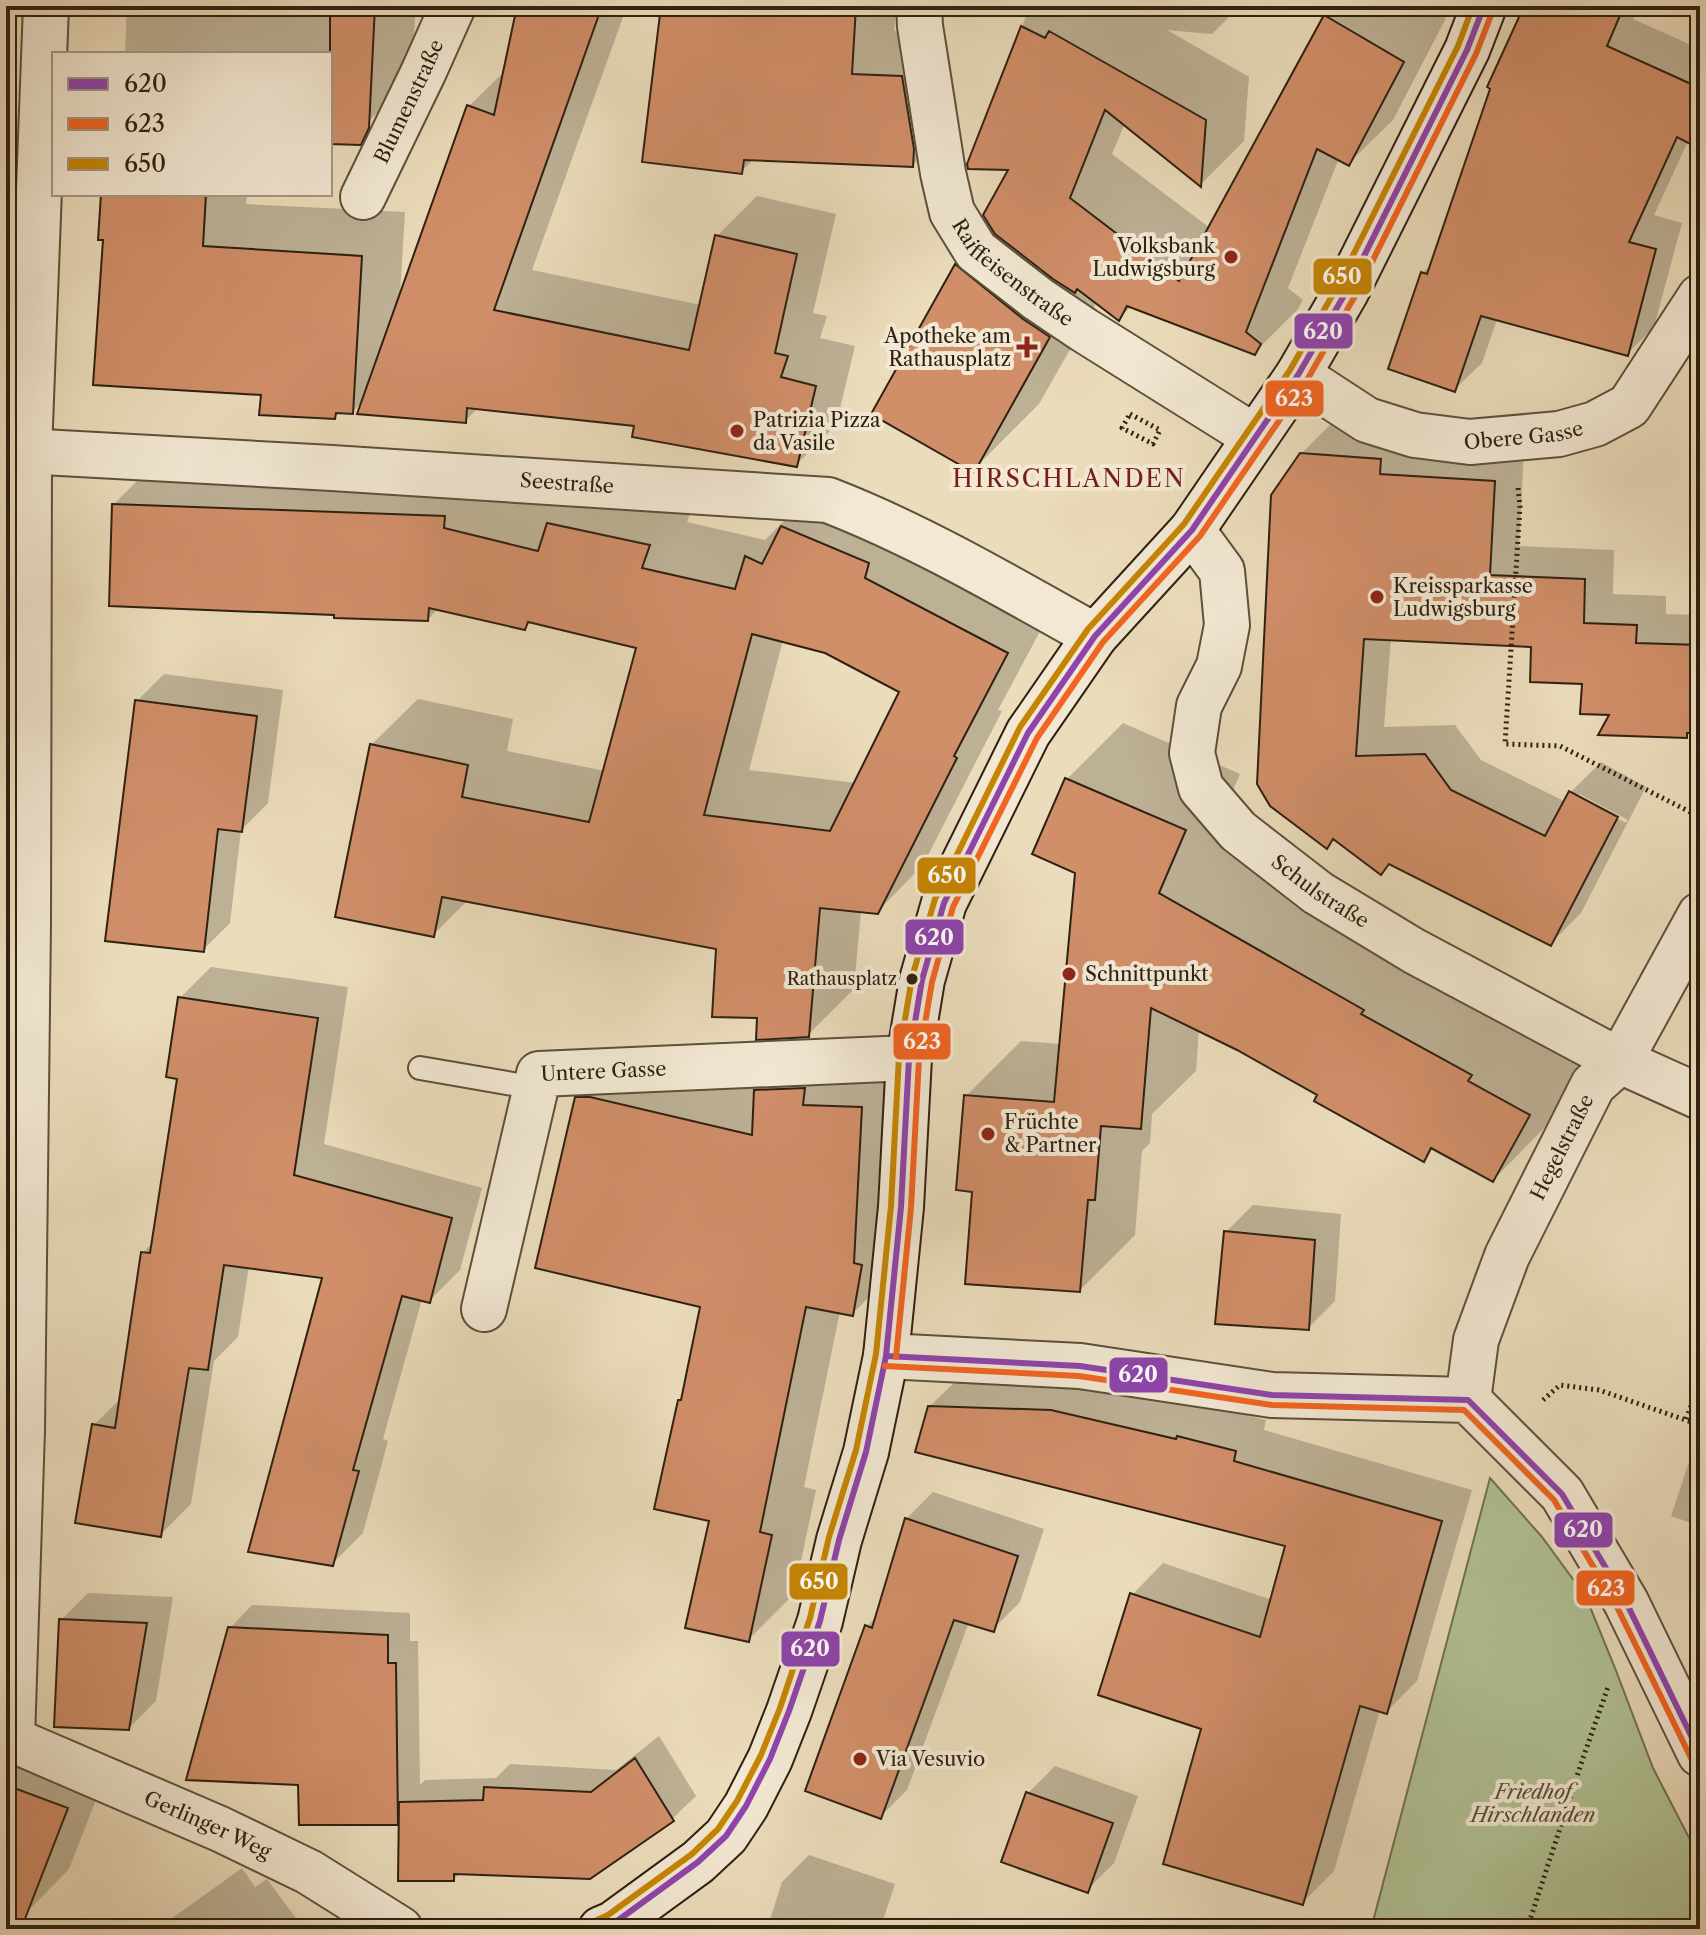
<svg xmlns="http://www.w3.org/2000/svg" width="1706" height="1935" font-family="'Libre Caslon Text',serif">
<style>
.green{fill:#b1c295;stroke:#707253;stroke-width:2}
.shadow{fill:#0003;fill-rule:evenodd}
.building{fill:#d08e69;stroke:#2e2111;stroke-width:2;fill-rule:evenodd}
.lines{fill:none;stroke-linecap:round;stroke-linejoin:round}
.lane-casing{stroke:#5d503c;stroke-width:26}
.street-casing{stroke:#5d503c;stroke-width:48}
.secondary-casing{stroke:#2e2111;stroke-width:48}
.path{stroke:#2e2111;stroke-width:5;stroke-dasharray:2 4;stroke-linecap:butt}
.lane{stroke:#f2e8d3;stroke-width:22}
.street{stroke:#f2e8d3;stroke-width:44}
.secondary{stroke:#f2e8d3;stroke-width:44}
.bus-1-casing{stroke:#f2e8d3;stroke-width:12}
.bus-2-casing{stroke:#f2e8d3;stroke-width:12}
.bus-3-casing{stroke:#f2e8d3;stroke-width:12}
.bus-1{stroke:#8e44ad;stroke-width:6}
.bus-2{stroke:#f26522;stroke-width:6}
.bus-3{stroke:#c58504;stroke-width:6}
.poi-dot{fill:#8f2418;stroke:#f2e8d3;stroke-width:3}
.bus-dot{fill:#2e2111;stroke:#f2e8d3;stroke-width:3}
.labels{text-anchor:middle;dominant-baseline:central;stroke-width:8;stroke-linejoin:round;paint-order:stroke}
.bus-label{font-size:18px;fill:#2e2111;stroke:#f2e8d3;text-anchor:end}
.street-label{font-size:20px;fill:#2e2111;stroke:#f2e8d3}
.poi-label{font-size:20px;fill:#2e2111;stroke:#f2e8d3;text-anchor:start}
.park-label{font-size:20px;font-style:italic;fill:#555139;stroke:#f2e8d3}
.quarter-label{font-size:24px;letter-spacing:2px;fill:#7a1f14;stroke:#f2e8d3}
.line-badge{stroke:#f2e8d3;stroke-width:3}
.badge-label{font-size:22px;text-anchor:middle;font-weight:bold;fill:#fff}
</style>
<rect width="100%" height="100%" fill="#ebdcbb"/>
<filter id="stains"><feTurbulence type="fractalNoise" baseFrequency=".0025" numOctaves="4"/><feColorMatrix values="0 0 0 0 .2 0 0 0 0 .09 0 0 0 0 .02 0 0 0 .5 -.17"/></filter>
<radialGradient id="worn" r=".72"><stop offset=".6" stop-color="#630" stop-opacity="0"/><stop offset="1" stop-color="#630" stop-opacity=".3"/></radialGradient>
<path class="green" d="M1490 1478 1542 1537 1586 1597 1615 1668 1653 1768 1700 1859V1929H1371Z"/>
<path class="shadow" d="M127 6H426L415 16 412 78 368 122 330 119V54H125Z
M519 6H627L532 270 701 305 717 236 757 196 836 214 813 313 827 316 820 338 855 346 836 425 796 465 636 424 479 407 465 421 364 400 352 412 341 411 334 417 263 394 105 239 103 194H247L246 204 405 212 400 296 469 106 506 70Z
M663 6H896L894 31 945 33 957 105 956 121 913 165 755 158 741 172Z
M1030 6H1240L1212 34 1167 30 1249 77 1244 141 1201 184 1125 123 1112 154 1210 228 1325 16 1335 6H1425L1446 18 1393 120 1349 163 1339 158 1288 288 1303 300 1298 309 1254 353 1132 306 1119 318 1097 302 1039 404 973 470 957 266 994 228 1011 169 969 164Z
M1531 6H1638L1633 19 1700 49V147L1688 141 1654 215 1682 223 1654 327 1627 354 1497 319 1482 363 1455 389 1422 273 1433 263Z
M1331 424 1410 430 1524 451 1519 546 1614 550 1613 594 1666 596V614L1700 615V731H1691L1686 736 1612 713 1584 682 1533 645 1391 638 1384 727 1455 725 1481 760 1566 802 1571 792 1601 762 1646 787 1581 913 1551 943 1390 863 1381 872 1335 838 1326 847 1301 454ZM1579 794 1628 820 1626 823 1579 798Z
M160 458 695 500 687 522 765 540 793 512 829 481 1053 607 998 710 1002 711 923 865 877 912 861 910 854 989 808 1035 759 1016 719 948 468 900 433 935 371 745 418 699 513 719 507 751 605 771 638 646 532 621 525 628 439 608 428 619 114 504ZM783 640 826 651 902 691 856 783 749 770Z
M164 674 283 690 268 803 241 830 230 923 203 950 137 701Z
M1123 723 1240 774 1213 837 1418 954 1585 1059 1548 1124 1493 1180 1434 1148 1423 1159 1320 1094 1199 1029 1196 1071 1152 1114 1150 1143 1142 1151 1135 1235 1080 1290 974 1190 966 1096 1021 1041 1061 1044 1077 871 1067 779Z
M211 967 348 987 324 1144 482 1188 460 1270 429 1301 422 1299 383 1439 388 1441 363 1533 332 1564 325 1276 249 1266 238 1337 214 1361 191 1504 160 1535 94 1425 122 1397 143 1253 154 1241 179 1077 180 998Z
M623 1053 906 1063 897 1269 852 1314 840 1311 804 1487 816 1490 794 1594 748 1640 712 1519 679 1401 684 1396 702 1305 577 1098Z
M1253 1205 1341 1214 1335 1301 1308 1328 1226 1232Z
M961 1376 1083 1379 1207 1408 1210 1406 1266 1420 1264 1430 1472 1490 1417 1681 1386 1712 1380 1710 1334 1871 1303 1902 1204 1727 1132 1595 1163 1563 1272 1600 1288 1544 929 1407Z
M1700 1429V1526L1671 1516Z
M933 1492 1044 1529 1020 1602 993 1629 969 1622 907 1790 880 1817 867 1626 877 1616 906 1519Z
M88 1593 173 1597 156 1701 129 1728 61 1620Z
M252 1605 410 1613V1641H418L420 1785 425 1780 496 1778 510 1764 616 1770 659 1736 696 1796 672 1819 461 1872 454 1879 401 1819 397 1823 300 1784 230 1628Z
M6 1727 109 1766 69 1869 27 1912 6 1904Z
M1055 1766 1138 1796 1114 1863 1087 1890 1028 1793Z
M809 1855 895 1884 880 1929H767L782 1882Z
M242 1868 255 1887 267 1879 304 1929H157Z"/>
<path class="building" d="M330 6H375L369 128 361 145 330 144Z
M517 6H602L494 310 689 350 715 235 797 254 775 353 788 356 781 377 816 386 797 467 632 437 634 426 467 408 466 423 357 414 467 105 494 115Z
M661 6H856L852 74 902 76 914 149 913 167 744 160 742 174 642 162Z
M1524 6H1624L1607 46 1700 88V149L1677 137 1629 242 1656 249 1628 356 1481 316 1455 392 1388 369 1421 272 1427 274 1490 89 1487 87Z
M1324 15 1404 62 1349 166 1317 149 1246 332 1261 344 1255 355 1127 306 1119 321 1077 289 1075 293 1053 279 995 234 983 215 1008 170 968 169 967 164 1021 26 1045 38 1049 31 1206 120 1201 187 1105 110 1070 198 1179 281Z
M101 194H206L203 246 362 256 353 414 336 413 335 419 259 415 261 395 93 385 103 240H98Z
M955 264 1023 319 1050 337 974 473 871 414Z
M1300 453 1381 459 1380 474 1495 481 1490 575 1585 579 1584 623 1637 625 1636 643 1700 645V733H1687V738L1598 735 1609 715 1580 714 1582 684 1530 682 1531 647 1364 639 1356 756 1425 754 1451 790 1545 836 1569 791 1618 817 1551 946 1389 864 1381 875 1333 839 1327 849 1270 806 1257 784 1271 495Z
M112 504 445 516 444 528 538 551 547 523 650 545 642 568 735 589 745 556 762 564 781 526 869 563 865 578 1008 653 954 756 957 758 878 914 820 908 809 1037 756 1040 757 1018 712 1017 716 949 442 897 434 937 335 917 370 744 468 765 462 797 589 822 636 648 528 622 525 630 429 608 428 621 334 618V615L109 606ZM752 634 825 653 899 692 830 831 704 815Z
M135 700 257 716 242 832 218 829 204 952 105 941Z
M1065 778 1186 830 1159 893 1364 1010 1361 1014 1472 1075 1468 1081 1530 1115 1493 1182 1431 1148 1424 1162 1314 1101 1317 1095 1237 1050 1151 1008 1141 1129 1101 1126 1095 1200H1088L1080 1292 965 1284 972 1192 956 1190 964 1095 1054 1102 1075 873 1032 854Z
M178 997 318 1018 294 1175 452 1218 430 1303 402 1296 353 1470 359 1471 333 1566 248 1552 322 1278 224 1265 208 1370 189 1368 161 1537 75 1523 92 1424 115 1428 141 1252 150 1253 177 1079 166 1077Z
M805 1088 803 1105 862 1107 854 1263 862 1265 853 1316 806 1307 760 1532 772 1535 749 1642 685 1628 709 1521 654 1509 678 1400H681L700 1307 535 1268 575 1097H590L752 1135 754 1090Z
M1224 1231 1315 1240 1309 1330 1215 1324Z
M928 1406 1051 1410 1176 1439 1177 1436 1236 1451 1234 1461 1442 1521 1387 1714 1360 1706 1303 1905 1163 1864 1201 1729 1098 1695 1130 1593 1260 1637 1285 1546 915 1452Z
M905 1518 1018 1556 994 1632 954 1620 881 1819 805 1791 865 1625 872 1628Z
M59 1619 147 1623 129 1730 54 1727Z
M228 1627 388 1635V1663H396L398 1825H299L298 1785 186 1780Z
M635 1758 674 1821 590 1879 454 1874V1881H398L399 1802 483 1800 484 1787 591 1792Z
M6 1785 68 1808 21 1929H6Z
M1026 1792 1113 1823 1088 1893 1001 1862Z"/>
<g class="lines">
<g class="lane-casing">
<path id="lane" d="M420 1068 536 1088"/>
</g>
<g class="street-casing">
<g id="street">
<path id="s1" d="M919 6 920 26 928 77 943 173 952 212 976 251 1038 299 1084 330 1255 437"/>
<path id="s2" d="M363 197 424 71 453 6"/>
<path id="s3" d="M1298 375 1367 420 1415 435 1470 442 1559 434 1595 424 1629 406 1700 297"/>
<path id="s4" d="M6 450 332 468 828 500C921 536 1007 587 1095 636"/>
<path id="s5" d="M1192 530 1222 571 1227 625 1219 666 1199 706 1192 753 1201 788 1238 831 1318 893 1414 951 1620 1061 1700 1097"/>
<path id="s6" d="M484 1309 539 1074 909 1058"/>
<path d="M886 1356 1080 1366 1272 1395 1468 1400 1562 1494 1626 1602 1700 1754"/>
<path id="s7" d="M1468 1400 1476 1340 1507 1256 1593 1085 1620 1061 1700 915"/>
<path id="s8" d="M6 1737 220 1829 309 1872 400 1929"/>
<path d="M12 1739 22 1430 28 923 29 451 46 6"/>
</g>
</g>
<g class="secondary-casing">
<path id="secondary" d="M601 1929 613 1924 698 1862 726 1836 746 1806 770 1759 789 1711 820 1621 839 1540 866 1452 886 1356 901 1207 909 1058 922 980 944 903 1028 733 1095 636 1192 530 1298 375 1346 292 1467 50 1484 6"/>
</g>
<path class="path" d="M1130 414 1160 430 1153 444 1122 428Z
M1518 488 1520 506 1505 744 1560 746 1700 817
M1543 1400 1560 1385 1599 1390 1700 1425
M1686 1419 1700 1383
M1527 1929 1583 1758 1608 1687"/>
<use href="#lane" class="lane"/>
<use href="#street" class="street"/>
<use href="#secondary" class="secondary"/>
<g class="bus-1-casing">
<path id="bus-1" d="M886 1356 1080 1366 1272 1395 1468 1400 1562 1494 1626 1602 1700 1754
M601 1929 613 1924 698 1862 726 1836 746 1806 770 1759 789 1711 820 1621 839 1540 866 1452 886 1356 901 1207 909 1058 922 980 944 903 1028 733 1095 636 1192 530 1298 375 1346 292 1467 50 1484 6"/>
</g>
<g class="bus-2-casing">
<path id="bus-2" d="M896 1357 911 1208 919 1059 932 982 953 907 1037 738 1103 642 1200 536 1307 380 1355 296 1476 54 1493 10
M885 1366 1079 1376 1272 1405 1464 1410 1554 1500 1617 1607 1691 1758"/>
</g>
<g class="bus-3-casing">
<path id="bus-3" d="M597 1920 608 1915 692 1854 718 1829 737 1801 761 1755 780 1708 810 1618 829 1537 856 1450 876 1354 891 1206 899 1056 912 977 935 899 1020 727 1088 629 1184 524 1290 370 1337 287 1458 46 1473 6"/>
</g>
<use href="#bus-1" class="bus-1"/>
<use href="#bus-2" class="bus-2"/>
<use href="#bus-3" class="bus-3"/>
</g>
<g class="poi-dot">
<circle cx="1231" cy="257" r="8"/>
<path d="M1023 335h8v8h8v8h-8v8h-8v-8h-8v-8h8z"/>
<circle cx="737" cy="431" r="8"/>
<circle cx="1377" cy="597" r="8"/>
<circle cx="1069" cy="974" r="8"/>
<circle cx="988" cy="1134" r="8"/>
<circle cx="860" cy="1759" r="8"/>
</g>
<circle class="bus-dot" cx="912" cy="979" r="7"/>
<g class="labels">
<g class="bus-label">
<text x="897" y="979">Rathausplatz</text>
</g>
<g class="street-label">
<text stroke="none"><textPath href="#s2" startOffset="106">Blumenstraße</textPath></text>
<text stroke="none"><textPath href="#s1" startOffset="296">Raiffeisenstraße</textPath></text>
<text stroke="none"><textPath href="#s3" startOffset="242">Obere Gasse</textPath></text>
<text stroke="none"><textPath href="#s4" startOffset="562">Seestraße</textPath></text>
<text stroke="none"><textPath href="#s5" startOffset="434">Schulstraße</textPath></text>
<text stroke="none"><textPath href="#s6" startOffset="306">Untere Gasse</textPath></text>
<text stroke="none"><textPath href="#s7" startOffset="272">Hegelstraße</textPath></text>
<text stroke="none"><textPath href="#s8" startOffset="220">Gerlinger Weg</textPath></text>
</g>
<g class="poi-label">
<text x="1215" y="246" text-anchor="end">Volksbank<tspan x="1215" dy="23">Ludwigsburg</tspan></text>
<text x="1011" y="336" text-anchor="end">Apotheke am<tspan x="1011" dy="23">Rathausplatz</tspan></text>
<text x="753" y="420">Patrizia Pizza<tspan x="753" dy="23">da Vasile</tspan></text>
<text x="1393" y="586">Kreissparkasse<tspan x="1393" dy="23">Ludwigsburg</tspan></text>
<text x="1085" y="974">Schnittpunkt</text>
<text x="1004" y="1122">Früchte<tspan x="1004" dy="23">&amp; Partner</tspan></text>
<text x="876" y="1759">Via Vesuvio</text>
</g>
<g class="park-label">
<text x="1533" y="1792">Friedhof<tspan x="1533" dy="23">Hirschlanden</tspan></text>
</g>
<g class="quarter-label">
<text x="1069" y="478">HIRSCHLANDEN</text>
</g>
</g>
<g class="line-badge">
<rect x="1312" y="257" width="61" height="39" rx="8" fill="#c58504"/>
<rect x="1293" y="312" width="61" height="38" rx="8" fill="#8e44ad"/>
<rect x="1264" y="379" width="61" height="39" rx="8" fill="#f26522"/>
<rect x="916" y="856" width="61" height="39" rx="8" fill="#c58504"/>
<rect x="904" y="918" width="61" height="38" rx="8" fill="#8e44ad"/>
<rect x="892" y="1022" width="60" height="39" rx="8" fill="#f26522"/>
<rect x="1108" y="1356" width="61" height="38" rx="8" fill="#8e44ad"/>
<rect x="1553" y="1511" width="61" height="38" rx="8" fill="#8e44ad"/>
<rect x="788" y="1562" width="61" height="39" rx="8" fill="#c58504"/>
<rect x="1575" y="1569" width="61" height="38" rx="8" fill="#f26522"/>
<rect x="780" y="1630" width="61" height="38" rx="8" fill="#8e44ad"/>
</g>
<g class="badge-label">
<text x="1342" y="284">650</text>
<text x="1323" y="339">620</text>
<text x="1294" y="406">623</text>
<text x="947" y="883">650</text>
<text x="934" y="945">620</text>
<text x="922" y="1049">623</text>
<text x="1138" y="1382">620</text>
<text x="1583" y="1537">620</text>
<text x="819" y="1589">650</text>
<text x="1606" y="1596">623</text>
<text x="810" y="1656">620</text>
</g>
<rect width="1706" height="1935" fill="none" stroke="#ebdcbb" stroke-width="32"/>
<rect x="8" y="8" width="1690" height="1919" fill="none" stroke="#2e2111" stroke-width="4"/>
<rect x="16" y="16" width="1674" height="1903" fill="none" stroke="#2e2111" stroke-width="2"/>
<rect x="52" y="52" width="280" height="144" fill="#f2e8d3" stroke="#a49885" stroke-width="2"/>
<rect x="68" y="78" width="40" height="12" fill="#8e44ad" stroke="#a49885" stroke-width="2"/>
<text x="124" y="92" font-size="24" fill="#2e2111">620</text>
<rect x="68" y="118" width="40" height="12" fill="#f26522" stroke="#a49885" stroke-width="2"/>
<text x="124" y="132" font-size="24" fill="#2e2111">623</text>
<rect x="68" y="158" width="40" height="12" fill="#c58504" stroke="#a49885" stroke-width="2"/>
<text x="124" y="172" font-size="24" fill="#2e2111">650</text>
<rect width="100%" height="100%" filter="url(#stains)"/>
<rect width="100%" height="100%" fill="url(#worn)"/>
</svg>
